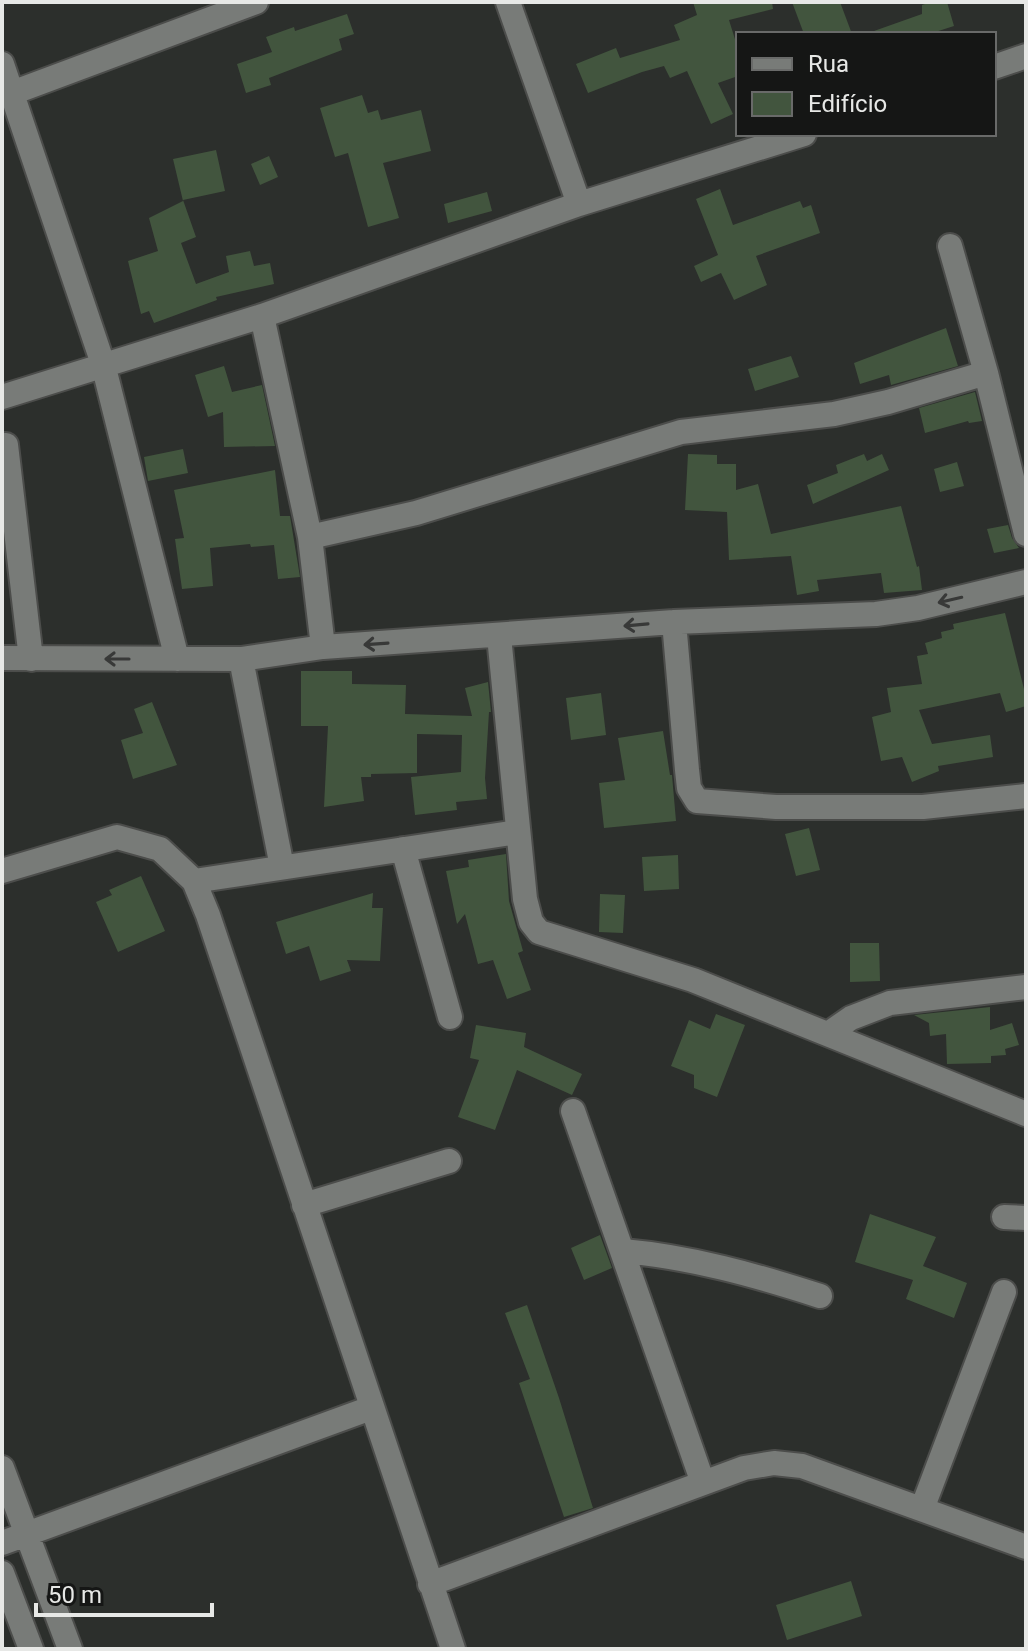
<svg xmlns="http://www.w3.org/2000/svg" width="1028" height="1651" font-family="Roboto,sans-serif">
<style>
.building{fill:#42553e}
.lines{fill:none;stroke-linecap:round;stroke-linejoin:round}
.minor-casing{stroke:#4c4d4b;stroke-width:28}
.minor{stroke:#787b78;stroke-width:24}
.oneway{stroke:#383938}
</style>
<rect width="100%" height="100%" fill="#2c2f2c"/>
<path class="building" d="M693 2H772L773 9 729 20 738 49V76L718 83 733 114 711 124 687 71 670 78 664 66 642 72 588 93 576 64 616 48 620 58 680 40 674 25 697 15Z
M792 2H840L852 34H804Z
M931 2H947L954 26 929 34H875L874 31 922 14V5Z
M347 14 354 34 339 39 342 50 269 78 271 85 246 93 237 64 272 52 266 37 294 27 295 31Z
M362 95 368 113 378 110 381 120 421 110 431 151 383 163 399 218 368 227 348 153 335 157 320 108Z
M216 150 225 191 183 200 196 237 181 243 196 284 229 272 226 256 250 251 254 266 270 263 274 284 216 297 217 300 154 323 149 311 141 314 128 261 158 251 149 218 183 201 173 159Z
M269 156 278 177 260 185 251 164Z
M720 189 733 225 800 201 803 208 811 205 820 233 756 256 767 285 734 300 721 273 701 282 694 266 718 255 696 199Z
M487 192 492 211 448 223 444 204Z
M946 328 958 366 891 385 889 375 860 384 854 363Z
M791 356 799 377 755 391 748 369Z
M224 366 232 392 262 385 275 446 224 447 223 412 208 417 195 375Z
M975 392 982 421 969 423 968 421 925 433 919 408Z
M183 449 188 473 148 481 144 457Z
M688 454 717 455V464H736V490L758 484 771 534 901 506 917 567 919 566 922 590 884 593 881 573 817 580 819 591 797 595 791 556 729 560 727 512 685 510Z
M864 454 867 461 882 454 889 470 813 504 807 485 838 473 836 465Z
M957 462 964 486 940 492 934 469Z
M275 470 280 516H290L300 577 278 579 274 545 251 547 250 544 210 548 213 586 182 589 175 539 184 538 174 490Z
M1008 525 1012 538 1019 548 994 553 987 529Z
M1005 613 1026 697V706L1006 712 1000 693 919 710 932 744 990 735 993 757 938 766 939 771 912 782 902 757 881 761 872 717 891 712 887 688 922 684 917 656 928 654 925 643 942 638 941 632 954 629 953 624Z
M301 671H352V684L406 685 405 714 472 716 465 688 488 682 491 712H489L485 778 487 799 456 802 457 810 415 815 411 777 461 772 462 735 417 734V773L371 774V777H361L364 801 324 807 328 726H301Z
M601 693 606 735 571 740 566 698Z
M152 702 177 765 133 779 121 740 143 733 134 709Z
M663 731 670 775H672L676 821 604 828 599 783 625 780 618 738Z
M809 828 820 870 796 876 785 834Z
M506 854 509 901 523 951 518 953 531 990 507 999 493 960 478 964 465 914 457 924 446 871 469 867 468 860Z
M678 855 679 889 644 891 642 857Z
M141 876 165 931 118 952 96 902 112 895 109 890Z
M373 893 372 908H383L380 961 347 960 351 971 320 981 309 946 286 954 276 922Z
M600 894 625 895 623 933 599 932Z
M850 943H879L880 981 850 982Z
M990 1007V1030L1012 1023 1019 1045 1005 1049 1006 1055 991 1056V1063L947 1064 946 1034 930 1036 929 1023 914 1015Z
M716 1014 745 1025 717 1097 694 1088V1075L671 1066 689 1020 710 1029Z
M476 1025 526 1033 524 1047 582 1074 572 1095 517 1070 495 1130 458 1117 479 1060 470 1058Z
M870 1214 936 1237 923 1266 967 1283 954 1318 906 1299 913 1280 855 1262Z
M600 1235 612 1268 584 1280 571 1248Z
M527 1305 559 1398 593 1508 564 1517 519 1383 530 1379 505 1313Z
M851 1581 862 1616 787 1640 776 1605Z"/>
<g class="lines">
<g class="minor-casing">
<path id="minor" d="M508 2 579 204
M2 64 103 364 177 659
M994 67 1026 56
M12 93 256 2
M950 246 986 373 1026 534
M262 316 310 537 323 647
M2 397 262 316 579 204 804 134
M6 445 31 659
M310 537 416 513 681 432 834 414 888 402 986 373
M674 622 687 770 689 788 697 801 776 807H923L1026 796
M499 636 525 899 531 922 539 932 693 980 1026 1114
M2 658 241 659 323 647 674 622 876 614 918 608 1026 582
M241 659 282 867
M403 849 450 1017
M2 871 117 837 160 849 194 881 208 915 453 1649
M194 881 517 832
M828 1034 851 1018 890 1003 1026 987
M573 1111 703 1483
M304 1205 449 1161
M1004 1217 1026 1218
M623 1251C691 1257 755 1275 820 1296
M2 1468 70 1649
M922 1509 1004 1292
M2 1543 371 1408
M2 1573 31 1649
M430 1584 744 1468 774 1463 802 1466 1026 1547"/>
</g>
<use href="#minor" class="minor"/>
</g>
<defs><path id="oneway-shaft" d="M-6 0H5M1.5-3L5.5 0L1.5 3" fill="none" stroke-width="1.6" stroke-linecap="round" stroke-linejoin="round" transform="scale(2)"/></defs>
<g class="oneway">
<use href="#oneway-shaft" transform="translate(950 600) rotate(167)"/>
<use href="#oneway-shaft" transform="translate(636 625) rotate(175)"/>
<use href="#oneway-shaft" transform="translate(376 644) rotate(176)"/>
<use href="#oneway-shaft" transform="translate(117 659) rotate(-180)"/>
</g>
<rect width="1028" height="1651" fill="none" stroke="#e7e8e6" stroke-width="8"/>
<rect x="736" y="32" width="260" height="104" fill="#151615" stroke="#696a69" stroke-width="2"/>
<rect x="752" y="58" width="40" height="12" fill="#787b78" stroke="#696a69" stroke-width="2"/>
<text x="808" y="72" font-size="24" fill="#e7e8e6">Rua</text>
<rect x="752" y="92" width="40" height="24" fill="#42553e" stroke="#696a69" stroke-width="2"/>
<text x="808" y="112" font-size="24" fill="#e7e8e6">Edifício</text>
<path d="M36 1603v12h176v-12" fill="none" stroke="#e7e8e6" stroke-width="4"/>
<text x="48" y="1603" font-size="24" fill="#e7e8e6" stroke="#151615" stroke-width="6" paint-order="stroke">50 m</text>
</svg>
